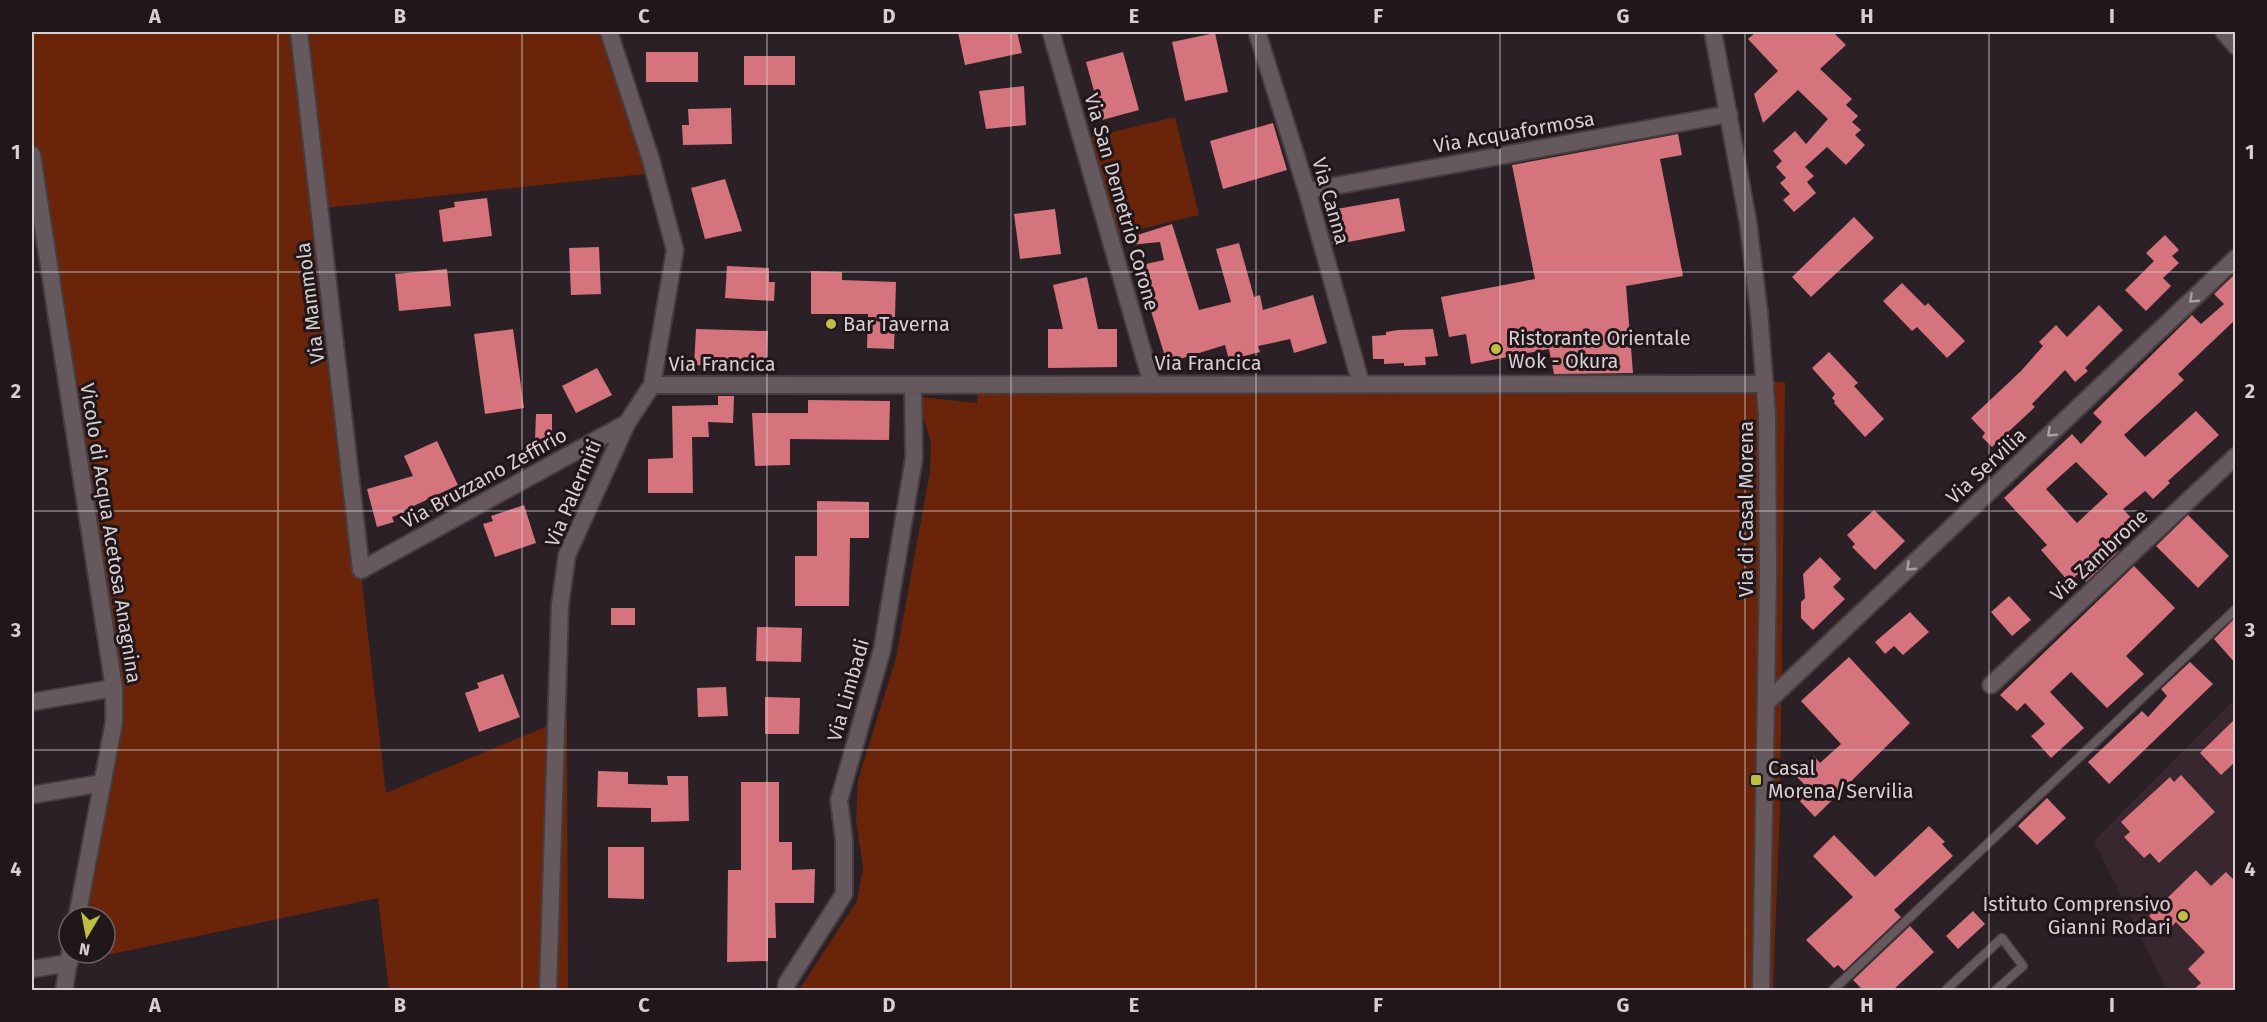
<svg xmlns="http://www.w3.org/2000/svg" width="2267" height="1022" font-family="'Fira Sans',sans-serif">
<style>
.built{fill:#38272e}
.green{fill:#6a2409}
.building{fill:#d5747d;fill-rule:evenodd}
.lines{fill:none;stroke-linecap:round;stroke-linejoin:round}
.service-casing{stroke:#463d41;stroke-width:11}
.minor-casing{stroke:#463d41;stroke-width:20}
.secondary-casing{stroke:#463d41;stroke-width:20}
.service{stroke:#66595e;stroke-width:8}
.minor{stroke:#66595e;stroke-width:16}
.secondary{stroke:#66595e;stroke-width:16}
.oneway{stroke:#aaa0a4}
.grid{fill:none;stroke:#d7cfd2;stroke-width:1.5;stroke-opacity:0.55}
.poi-dot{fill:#bebe42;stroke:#21171b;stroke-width:2}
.labels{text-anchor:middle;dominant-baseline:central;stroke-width:6;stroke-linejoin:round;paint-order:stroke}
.street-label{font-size:20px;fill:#d7cfd2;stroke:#21171b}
.poi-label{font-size:20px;fill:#d7cfd2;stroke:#21171b;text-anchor:start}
.neatline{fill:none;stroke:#d7cfd2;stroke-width:2}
.grid-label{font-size:20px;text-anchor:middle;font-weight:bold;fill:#d7cfd2}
</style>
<rect width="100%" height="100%" fill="#2b2025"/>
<path class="built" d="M2235 699V990H2167L2094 841Z"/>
<path class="green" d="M32 32H299L386 793 567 718 568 990H389L378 898 69 963 70 953H105V917H77L114 722 32 155Z
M306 32H619L663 172 325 208Z
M1175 117 1199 215 1116 235 1092 137Z
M1785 382 1780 808 1773 990H799L857 901 863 868 856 819 858 780 896 658 930 471 931 443 921 409V397L977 403 979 385Z"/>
<path class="building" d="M958 32H1017L1022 53 965 65Z
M1756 32H1833L1846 45 1820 69 1852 99 1846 105 1858 116 1852 122 1861 130 1855 135 1865 145 1846 165 1827 147 1805 167 1814 176 1807 182 1816 193 1794 212 1783 200 1790 194 1780 183 1786 178 1776 167 1782 161 1773 151 1795 131 1806 144 1828 119 1798 90 1763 123 1754 94 1778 71 1748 39Z
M1215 33 1228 92 1185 101 1172 42Z
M646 52H698V82H646Z
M1123 52 1139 110 1102 120 1086 62Z
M744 56H795V85H744Z
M1024 86 1026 125 986 129 979 91Z
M731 108 732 144 683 145 682 125H689L688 109Z
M1273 123 1287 170 1223 189 1210 141Z
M1678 134 1682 155 1660 159 1683 276 1626 286 1633 373 1554 374 1549 349 1471 364 1466 334 1449 337 1441 297 1535 279 1512 165Z
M725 179 742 231 705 239 691 188Z
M487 198 492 236 443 242 439 210 455 207 454 202Z
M1399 198 1405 231 1333 245 1325 211Z
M1055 209 1061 254 1020 259 1014 214Z
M1854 217 1874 238 1811 297 1792 277Z
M1172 224 1199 310 1231 302 1216 249 1239 243 1254 297 1260 295 1263 310 1313 295 1327 343 1294 353 1290 339 1258 346 1260 352 1229 360 1225 345 1167 363 1137 266 1164 260 1160 242 1129 245 1128 238Z
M2165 235 2179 250 2172 256 2179 263 2163 278 2171 286 2146 311 2125 290 2154 261 2146 253Z
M599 247 601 294 571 295 569 248Z
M727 266 769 268V282H775L774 301 725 298Z
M447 269 451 306 399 311 395 274Z
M811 271 842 272V280L896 282 894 349 867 348 868 314H811Z
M2235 274V320L2178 374 2184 380 2124 435 2145 457 2196 411 2219 435 2168 481 2170 483 2153 499 2145 491 2123 509 2134 521 2111 543 2119 551 2086 582 2078 574 2069 582 2041 550 2047 545 2004 498 2072 434 2081 444 2102 422 2093 413 2192 315 2201 324 2224 304 2214 294ZM2076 462 2108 494 2077 523 2046 489Z
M1087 277 1098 329H1117V367L1048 368V329H1063L1053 285Z
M1902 283 1925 306 1928 303 1965 341 1947 358 1917 327 1912 331 1883 301Z
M2099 305 2123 330 2085 368 2088 371 2075 382 2065 370 2032 404 2035 407 1992 447 1982 437 1985 433 1971 418 2021 371 2043 346 2039 342 2056 325 2067 337Z
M513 329 524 408 485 414 474 334Z
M696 329 768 331 767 362 713 360 712 366 694 365Z
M1433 329 1438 356 1425 357 1426 365 1404 366V363L1384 364V359H1373L1372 336 1386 335V332L1398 330Z
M1829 352 1858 383 1854 386 1884 419 1865 437 1834 403 1835 401 1832 398 1835 394 1812 368Z
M597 368 612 395 576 413 562 386Z
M718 396H734L733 423 708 422 709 437H692L693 493H648V459L673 458 672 406 718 405Z
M808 400 890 401 889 440 790 439V465L755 466 752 413H808Z
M536 414H552V439H535Z
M437 441 458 485 403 511 404 513 392 517 394 522 377 527 367 489 413 476 404 456Z
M817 501 869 502V538H850L849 606H795V556H817Z
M524 505 536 543 495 557 483 524 493 521 491 516Z
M1874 510 1905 541 1875 570 1852 547 1855 544 1847 535Z
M2188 515 2229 556 2198 588 2156 546Z
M1820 557 1841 579 1833 587 1845 599 1813 630 1801 618V602L1805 598 1803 574Z
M2134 566 2175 608 2126 656 2144 674 2107 708 2071 672 2050 692 2084 728 2051 758 2031 736 2045 724 2025 703 2017 711 2000 695Z
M2009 596 2031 620 2012 636 1991 612Z
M611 608H635V625H611Z
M1910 612 1929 632 1903 655 1894 646 1885 654 1875 642Z
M2235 618V663L2214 639Z
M757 627 802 628 801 662 756 661Z
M1849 657 1910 723 1815 817 1793 794 1804 784 1794 774 1814 756 1820 763 1841 744 1801 701Z
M2190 662 2213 684 2109 784 2088 762 2142 711 2148 717 2167 696 2161 689Z
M503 674 520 717 479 732 465 693 479 688 477 683Z
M726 687 728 716 698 717 697 688Z
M765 697 800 698 799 734H765Z
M2235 719V762L2221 775 2200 753Z
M598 771 628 772V784L668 785 667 776H688L689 821 651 822V808L597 807Z
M2181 775 2215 812 2159 863 2150 853 2144 858 2124 837 2130 832 2121 822 2170 777 2174 782Z
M741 782H779V842H792V870L815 869 814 903H775L776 938H768V961L727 962 728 870H741Z
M2047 798 2066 818 2037 845 2018 826Z
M1929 826 1945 842 1942 844 1953 856 1894 910 1901 917 1844 971 1838 965 1834 968 1806 940 1853 897 1813 856 1834 835 1875 877Z
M608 847H644V899L608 898Z
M2196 870 2211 886 2226 872 2235 881V990H2193L2201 983 2188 969 2205 952 2176 922 2165 933 2149 916Z
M1973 911 1985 924 1958 949 1946 936Z
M1910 926 1934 952 1893 990H1863L1853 980Z"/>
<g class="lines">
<g class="service-casing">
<path id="service" d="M1833 990 2236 609
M1946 990 2002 938 2023 966 1996 990"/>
</g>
<g class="minor-casing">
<path id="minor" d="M299 32 361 570 627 423
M1051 32 1152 384
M1257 32 1307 191 1361 384
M2224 32 2236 46
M32 155 114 688V722L77 917
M1307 191 1729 114
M652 385 1765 384
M1991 685 2236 456
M32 702 114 688
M1766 703 2236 258
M32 795 103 783
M32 969 69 963
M64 990 70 953
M548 990 560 605 567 555 627 423 652 385 675 250 651 160 609 32
M786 990 787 983 844 894V840L839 800 882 650 914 458 913 385"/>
</g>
<g class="secondary-casing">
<path id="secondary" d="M1713 32 1748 222 1759 312 1767 416 1768 574 1761 990"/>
</g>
<use href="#service" class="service"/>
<use href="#minor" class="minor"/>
<use href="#secondary" class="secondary"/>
</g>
<defs><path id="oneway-chevron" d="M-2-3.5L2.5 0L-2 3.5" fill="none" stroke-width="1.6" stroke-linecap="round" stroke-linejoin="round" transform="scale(1.5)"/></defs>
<g class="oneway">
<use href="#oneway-chevron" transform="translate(2193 299) rotate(137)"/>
<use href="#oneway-chevron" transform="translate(2051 433) rotate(137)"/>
<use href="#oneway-chevron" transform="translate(1910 567) rotate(137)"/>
</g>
<path class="grid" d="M278 32V990M522 32V990M767 32V990M1011 32V990M1256 32V990M1500 32V990M1745 32V990M1989 32V990M32 272H2236M32 511H2236M32 750H2236"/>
<g class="poi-dot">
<circle cx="831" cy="324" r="6"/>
<circle cx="1496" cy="349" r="6"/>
<rect x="1750" y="774" width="12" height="12" rx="3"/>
<circle cx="2183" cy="916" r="6"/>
</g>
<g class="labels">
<g class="street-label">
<text transform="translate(1514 132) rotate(-10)">Via Acquaformosa</text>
<text transform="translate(1331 201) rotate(74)">Via Canna</text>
<text transform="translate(1122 202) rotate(74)">Via San Demetrio Corone</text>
<text transform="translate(310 303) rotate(-97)">Via Mammola</text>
<text x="1208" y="363">Via Francica</text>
<text x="722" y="364">Via Francica</text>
<text transform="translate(1986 466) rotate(-43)">Via Servilia</text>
<text transform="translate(484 478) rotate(-29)">Via Bruzzano Zeffirio</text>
<text transform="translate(573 493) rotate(-67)">Via Palermiti</text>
<text transform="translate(1746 509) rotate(-90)">Via di Casal Morena</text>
<text transform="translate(111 533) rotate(81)">Vicolo di Acqua Acetosa Anagnina</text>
<text transform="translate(2099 555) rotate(-43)">Via Zambrone</text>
<text transform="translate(848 690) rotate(-74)">Via Limbadi</text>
</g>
<g class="poi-label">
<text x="843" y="324">Bar Taverna</text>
<text x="1508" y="338">Ristorante Orientale<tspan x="1508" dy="23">Wok - Okura</tspan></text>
<text x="1768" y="768">Casal<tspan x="1768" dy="23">Morena/Servilia</tspan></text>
<text x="2171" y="904" text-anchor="end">Istituto Comprensivo<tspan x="2171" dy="23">Gianni Rodari</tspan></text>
</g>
</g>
<rect width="2267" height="1022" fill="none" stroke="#21171b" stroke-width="66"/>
<g transform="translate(87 935) rotate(190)"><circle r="28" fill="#21171b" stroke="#6a6164" stroke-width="1.5"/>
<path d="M0-4.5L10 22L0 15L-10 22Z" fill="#bebe42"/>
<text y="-9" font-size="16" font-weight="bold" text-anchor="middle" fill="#d7cfd2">N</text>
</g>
<rect x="33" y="33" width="2201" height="956" class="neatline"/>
<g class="grid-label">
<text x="155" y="23">A</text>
<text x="400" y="23">B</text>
<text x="644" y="23">C</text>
<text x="889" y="23">D</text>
<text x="1134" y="23">E</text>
<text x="1378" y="23">F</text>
<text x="1623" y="23">G</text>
<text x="1867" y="23">H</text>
<text x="2112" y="23">I</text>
<text x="16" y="159">1</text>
<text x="2250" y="159">1</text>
<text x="16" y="398">2</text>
<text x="2250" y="398">2</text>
<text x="16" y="637">3</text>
<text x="2250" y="637">3</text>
<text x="16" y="876">4</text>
<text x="2250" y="876">4</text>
<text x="155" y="1012">A</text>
<text x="400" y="1012">B</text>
<text x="644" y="1012">C</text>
<text x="889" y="1012">D</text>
<text x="1134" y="1012">E</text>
<text x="1378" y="1012">F</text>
<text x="1623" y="1012">G</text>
<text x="1867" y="1012">H</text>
<text x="2112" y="1012">I</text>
</g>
</svg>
